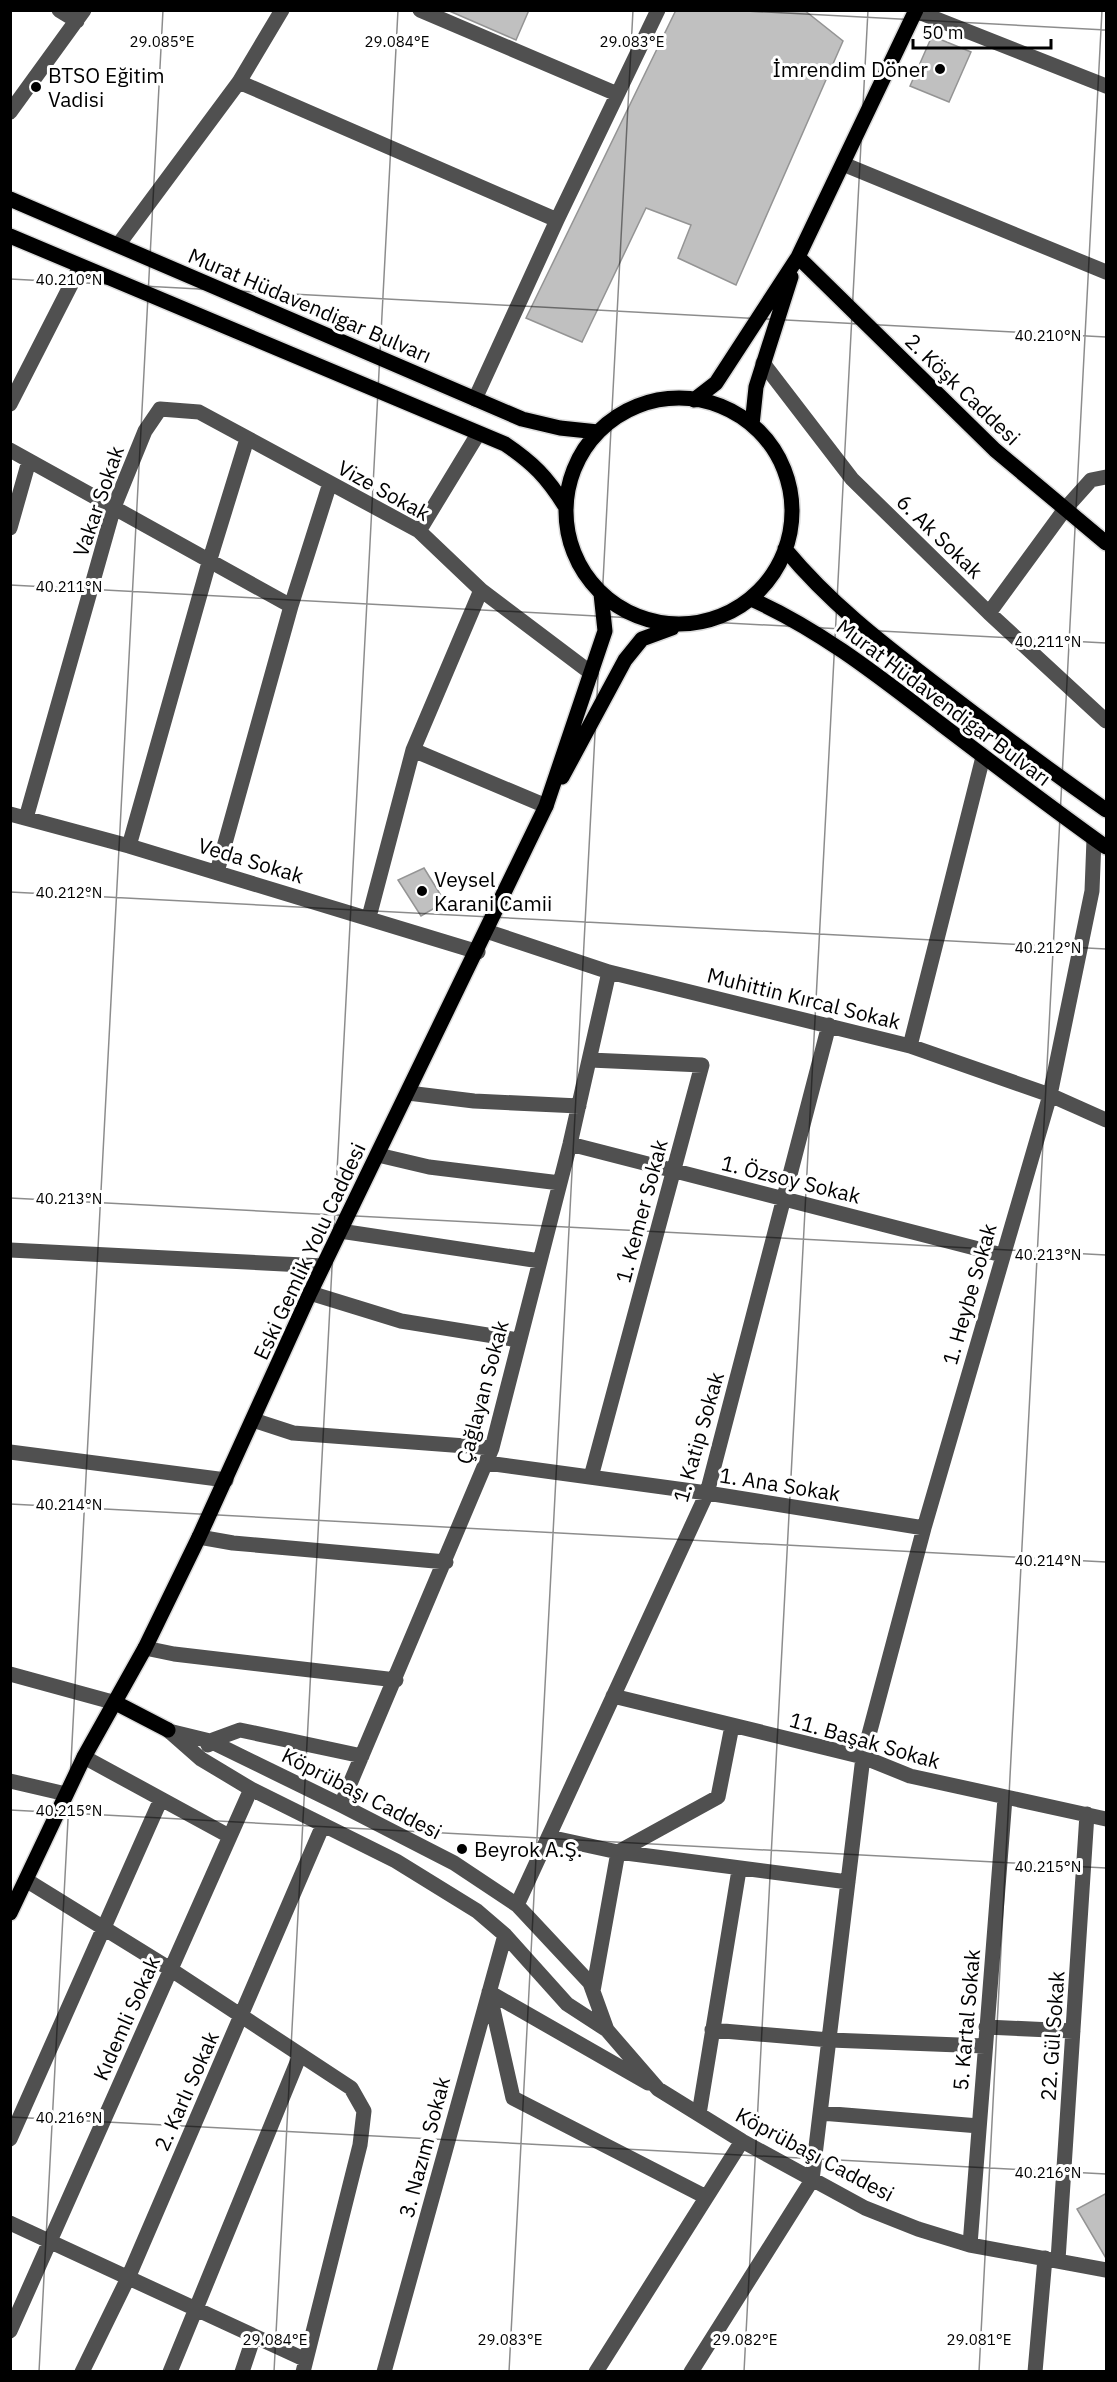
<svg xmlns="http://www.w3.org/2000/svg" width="1117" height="2382" font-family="'IBM Plex Sans',sans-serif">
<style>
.building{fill:#c0c0c0;stroke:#949494;stroke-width:1.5}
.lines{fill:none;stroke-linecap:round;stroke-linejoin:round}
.major-casing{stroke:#dbdbdb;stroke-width:18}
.minor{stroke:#505050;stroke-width:15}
.major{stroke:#000;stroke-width:15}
.ticks{fill:none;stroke:#000;stroke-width:1.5;stroke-opacity:0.45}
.poi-dot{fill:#000;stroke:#fff;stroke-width:2}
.labels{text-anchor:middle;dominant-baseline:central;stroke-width:6;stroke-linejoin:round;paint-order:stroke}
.poi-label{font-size:21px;fill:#000;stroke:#fff;text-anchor:start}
.street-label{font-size:21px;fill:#000;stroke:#fff}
.ticks-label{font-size:15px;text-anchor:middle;fill:#000;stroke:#fff;stroke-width:6;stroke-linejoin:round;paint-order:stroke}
</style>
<rect width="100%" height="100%" fill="#fff"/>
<path class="building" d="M447 10H529L516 40Z
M676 10H804L843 41 736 285 678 258 691 225 646 208 582 342 526 318Z
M932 36 971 52 949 102 910 86Z
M424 868 445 902 421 916 398 880Z
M1107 2193V2260L1077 2209Z"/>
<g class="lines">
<g class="major-casing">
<path id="major" d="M10 199 522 419 560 428 598 432
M10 236 505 444C533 463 547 477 565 506
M798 257 995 450 1106 543
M566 511a113 113 0 1 1 226 0a113 113 0 1 1-226 0Z
M694 400 716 383 798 257 916 10
M752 425 756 387 791 277
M785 549C830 603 879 641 934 683 991 727 1048 769 1106 810
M751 599C821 630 881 678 941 724 996 766 1050 807 1106 847
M562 777 625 660 642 639 672 628
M116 1703 168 1730
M10 1913 84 1757 145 1648 199 1537 310 1293 546 806 605 631 601 594"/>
</g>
<path class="minor" d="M59 10 77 21
M420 10 617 94
M916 11 1106 86
M239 82 557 220
M10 112 84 10
M843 164 1106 272
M118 245 239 82 282 10
M763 363 852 479 989 613 1106 721
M475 399 557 220 658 10
M10 404 80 267
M10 450 291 606
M10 528 29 461
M419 531 478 434
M989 613 1065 509 1091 480 1106 477
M413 750 546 806
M10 814 129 846 478 952
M26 818 114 507 145 431 160 409 199 412 419 531 481 590 591 673
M129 846 210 559 247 439
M217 872 291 606 330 483
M369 917 413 750 481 590
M486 931 609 972 910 1046 1050 1095 1106 1120
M910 1046 983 757
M590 1060 702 1065 591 1477
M408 1093 474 1101 579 1106
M570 1144 1002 1255
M378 1155 429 1167 560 1183
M340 1231 540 1261
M10 1250 323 1266
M310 1293 401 1321 518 1340
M253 1420 293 1433 492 1448
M10 1452 226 1480
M487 1463 707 1493 924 1528
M199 1537 233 1543 446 1562
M145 1648 174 1654 396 1680
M10 1674 116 1703
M613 1696 863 1757 910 1776 1106 1819
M168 1730 201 1759 251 1789 396 1861 477 1911 505 1935 567 2004 607 2030 658 2089 742 2141 865 2208 918 2229 970 2245 1106 2270
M173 1732 210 1741 341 1805 454 1863 517 1905 590 1983 607 2030
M208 1745 210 1741 240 1730 362 1756
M84 1757 229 1836
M10 1781 66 1794
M341 1805 492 1448 570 1144 609 972
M549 1837 618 1852 718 1797 732 1726
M26 1880 170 1969 351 2088 364 2111 360 2145 303 2372
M517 1905 707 1493 829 1025
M593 1991 618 1852 848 1882
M489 1992 648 2083
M490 1996 513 2098 706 2197
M986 2027 1073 2031
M712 2030 830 2040 985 2046
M821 2113 979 2126
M699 2114 739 1870
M10 2139 161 1799
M10 2223 306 2360
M970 2245 1005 1798
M1058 2260 1087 1814
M10 2331 251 1789
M82 2372 128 2278 323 1825
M170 2372 300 2055
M242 2372 254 2336
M384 2372 505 1935
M596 2372 742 2141
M691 2372 812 2180 863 1757 924 1528 1050 1095 1092 891 1094 839
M1035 2372 1045 2258"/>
<use href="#major" class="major"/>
</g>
<path class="ticks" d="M727 10 1106 30M10 279 1106 337M10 585 1106 643M10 892 1106 949M10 1198 1106 1255M10 1504 1106 1562M10 1810 1106 1868M10 2117 1106 2174M39 2372 163 10M274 2372 398 10M509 2372 633 10M744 2372 868 10M979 2372 1102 10"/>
<g class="poi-dot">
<circle cx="940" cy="69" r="6"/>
<circle cx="36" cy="87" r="6"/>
<circle cx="422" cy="891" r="6"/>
<circle cx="462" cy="1849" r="6"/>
</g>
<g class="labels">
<g class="poi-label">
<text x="928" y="69" text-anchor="end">İmrendim Döner</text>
<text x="48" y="75">BTSO Eğitim<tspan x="48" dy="24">Vadisi</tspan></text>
<text x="434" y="879">Veysel<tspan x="434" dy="24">Karani Camii</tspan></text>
<text x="474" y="1849">Beyrok A.Ş.</text>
</g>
<g class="street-label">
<text transform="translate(310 305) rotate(23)">Murat Hüdavendigar Bulvarı</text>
<text transform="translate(963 389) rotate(44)">2. Köşk Caddesi</text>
<text transform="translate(384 490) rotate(29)">Vize Sokak</text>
<text transform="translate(98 501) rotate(-71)">Vakar Sokak</text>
<text transform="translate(940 536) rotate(44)">6. Ak Sokak</text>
<text transform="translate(944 702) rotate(37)">Murat Hüdavendigar Bulvarı</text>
<text transform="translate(251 860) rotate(17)">Veda Sokak</text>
<text transform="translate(804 998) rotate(14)">Muhittin Kırcal Sokak</text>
<text transform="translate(791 1179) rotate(14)">1. Özsoy Sokak</text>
<text transform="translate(641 1211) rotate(-75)">1. Kemer Sokak</text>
<text transform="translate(309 1251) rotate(-65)">Eski Gemlik Yolu Caddesi</text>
<text transform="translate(969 1294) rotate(-74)">1. Heybe Sokak</text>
<text transform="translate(482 1392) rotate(-75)">Çağlayan Sokak</text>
<text transform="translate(698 1437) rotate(-74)">1. Katip Sokak</text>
<text transform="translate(780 1484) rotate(9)">1. Ana Sokak</text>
<text transform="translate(865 1740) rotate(16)">11. Başak Sokak</text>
<text transform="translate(362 1793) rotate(27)">Köprübaşı Caddesi</text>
<text transform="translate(126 2018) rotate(-66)">Kıdemli Sokak</text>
<text transform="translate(966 2020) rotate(-85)">5. Kartal Sokak</text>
<text transform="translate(1052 2036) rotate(-86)">22. Gül Sokak</text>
<text transform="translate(186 2091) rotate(-66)">2. Karlı Sokak</text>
<text transform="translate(424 2147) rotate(-75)">3. Nazım Sokak</text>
<text transform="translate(815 2154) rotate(28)">Köprübaşı Caddesi</text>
</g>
</g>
<g class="ticks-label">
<text x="162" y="47">29.085°E</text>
<text x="397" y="47">29.084°E</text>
<text x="632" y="47">29.083°E</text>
<text x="69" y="285">40.210°N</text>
<text x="1048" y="341">40.210°N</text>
<text x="69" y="592">40.211°N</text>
<text x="1048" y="647">40.211°N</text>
<text x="69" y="898">40.212°N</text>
<text x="1048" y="953">40.212°N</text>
<text x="69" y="1204">40.213°N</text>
<text x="1048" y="1260">40.213°N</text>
<text x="69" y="1510">40.214°N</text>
<text x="1048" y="1566">40.214°N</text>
<text x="69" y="1816">40.215°N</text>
<text x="1048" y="1872">40.215°N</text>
<text x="69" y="2123">40.216°N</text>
<text x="1048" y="2178">40.216°N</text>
<text x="275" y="2345">29.084°E</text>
<text x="510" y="2345">29.083°E</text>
<text x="745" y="2345">29.082°E</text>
<text x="979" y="2345">29.081°E</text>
</g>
<rect width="1117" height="2382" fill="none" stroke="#000000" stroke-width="24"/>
<path d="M913 39v9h138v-9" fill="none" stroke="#000000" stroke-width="3"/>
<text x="922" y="39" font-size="18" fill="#000000" stroke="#ffffff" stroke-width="4.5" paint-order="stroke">50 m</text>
</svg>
